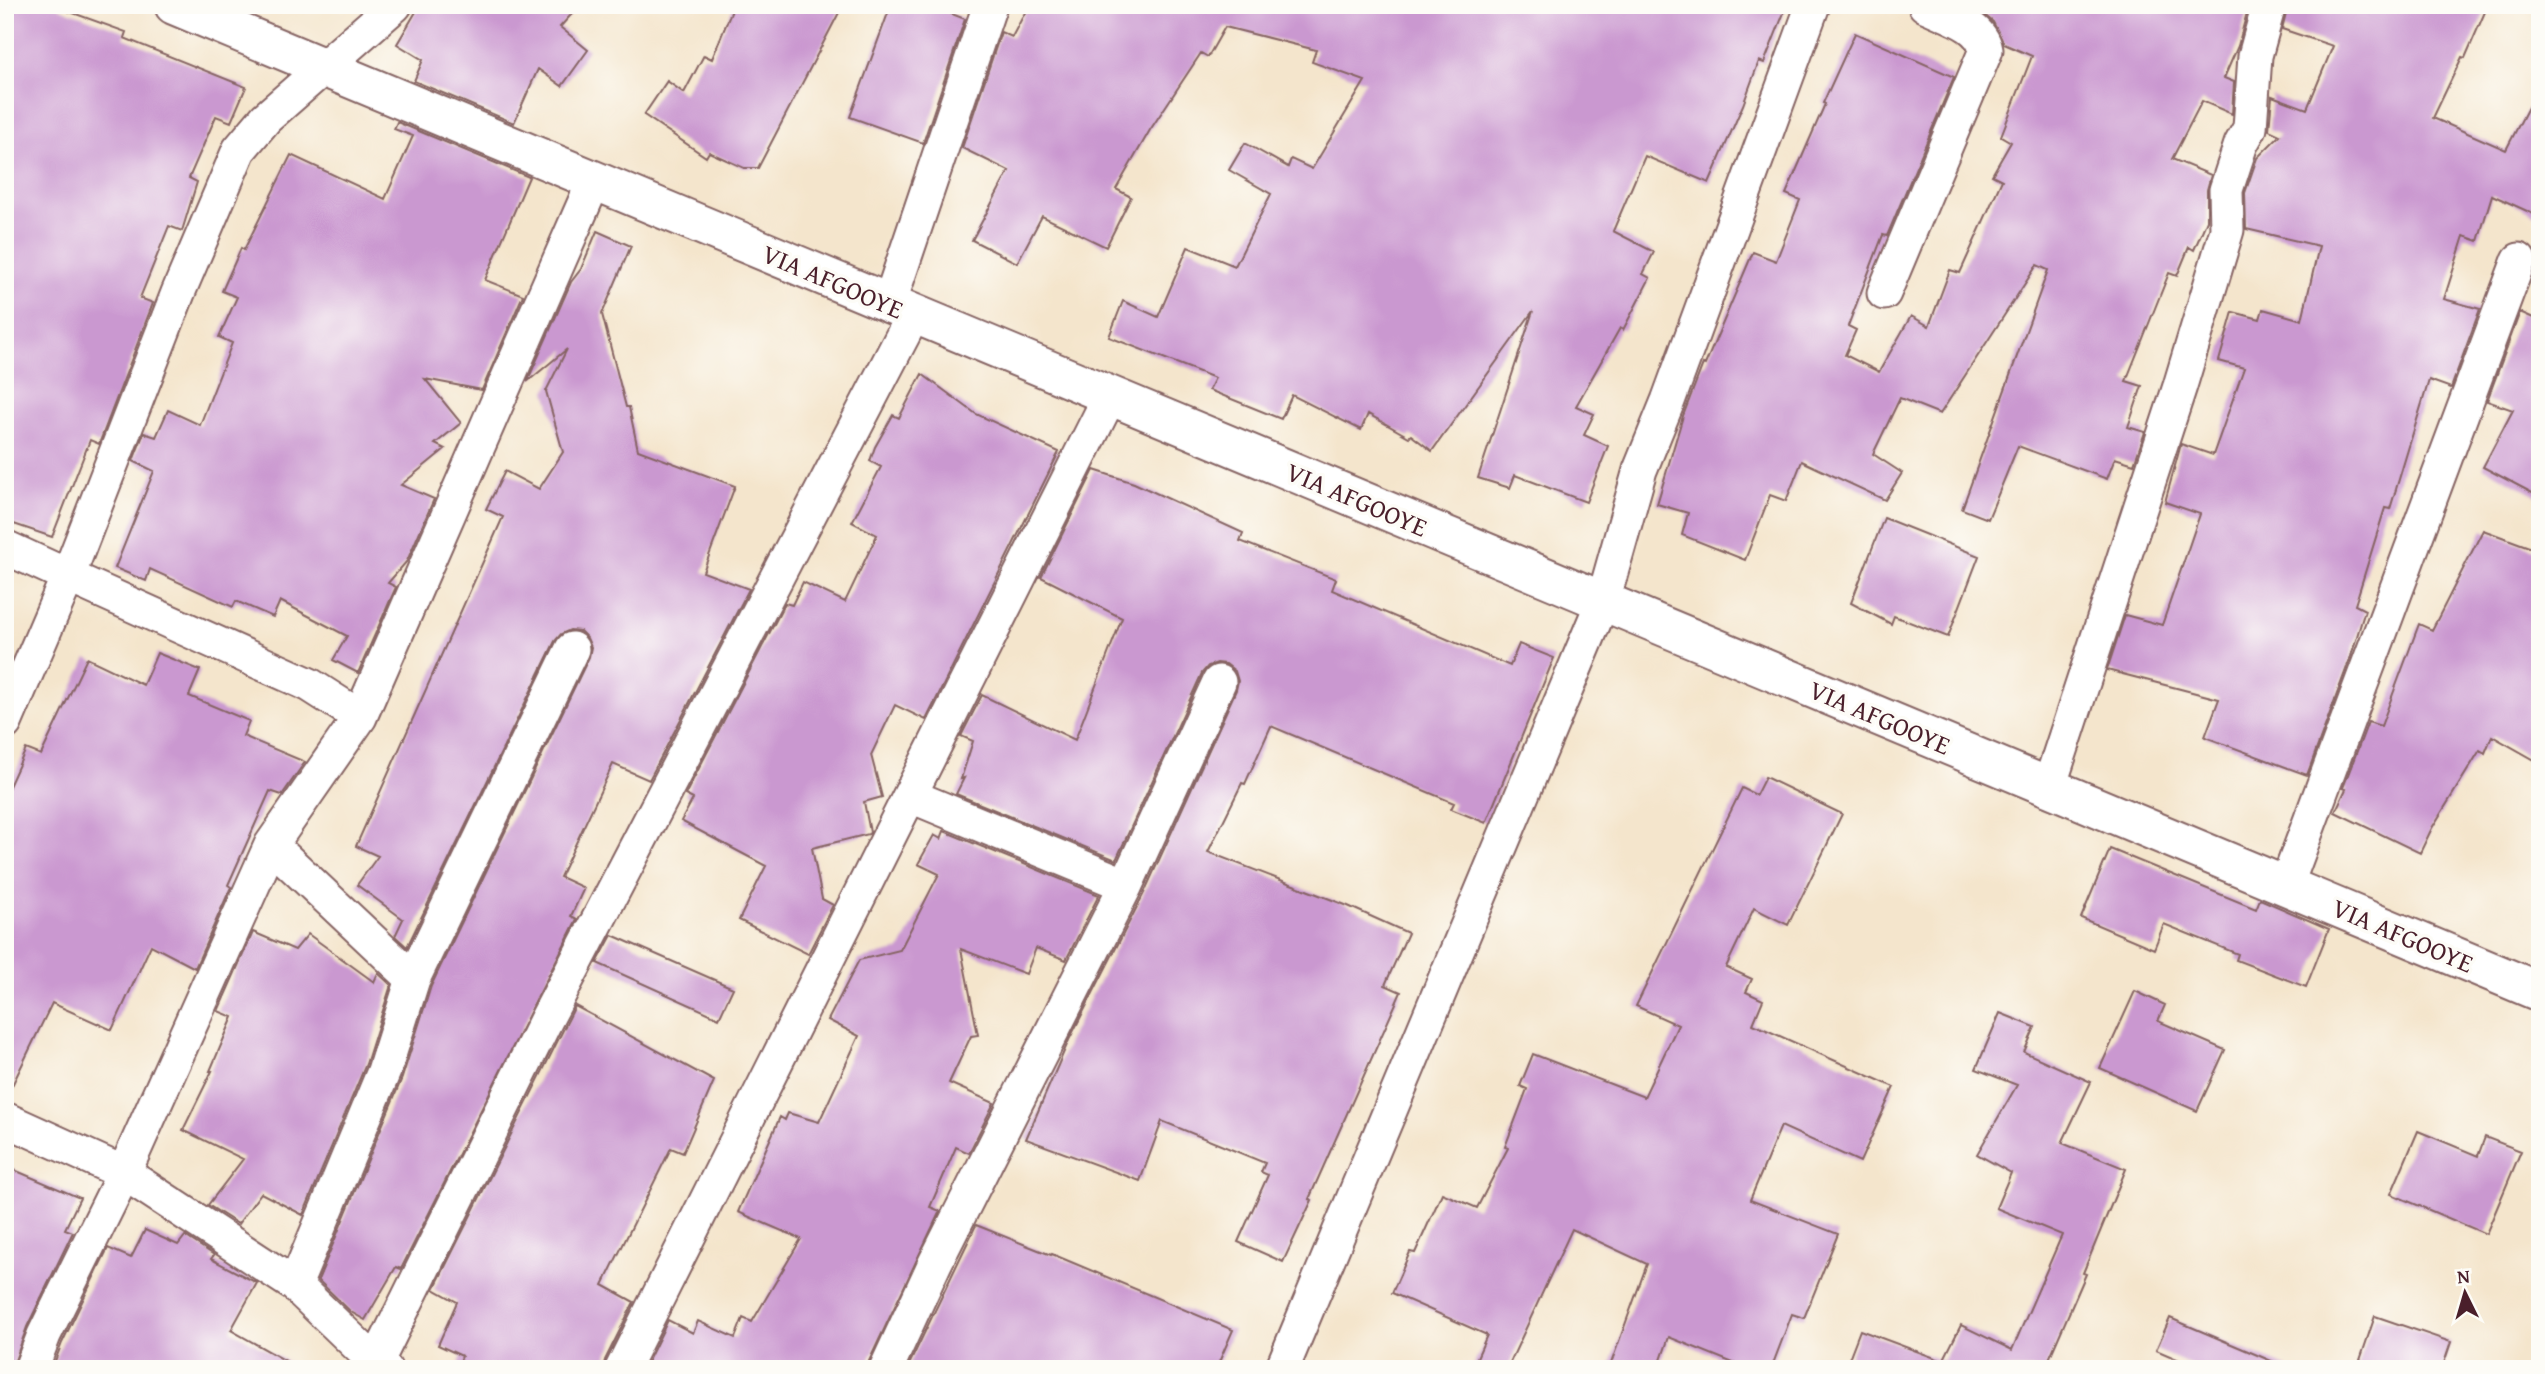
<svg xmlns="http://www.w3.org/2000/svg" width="2545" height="1374" font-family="'Gentium Book Plus',serif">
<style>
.building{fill:#ca98d0}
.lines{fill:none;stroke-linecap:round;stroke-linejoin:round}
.street-casing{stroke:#866463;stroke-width:37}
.secondary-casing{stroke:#866463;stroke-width:42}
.street{stroke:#fff;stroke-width:33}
.secondary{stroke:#fff;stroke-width:38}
.labels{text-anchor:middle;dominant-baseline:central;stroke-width:7;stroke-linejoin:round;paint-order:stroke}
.street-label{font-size:26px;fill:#4a1f2b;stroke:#fdfcf7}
</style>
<rect width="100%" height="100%" fill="#fdfcf7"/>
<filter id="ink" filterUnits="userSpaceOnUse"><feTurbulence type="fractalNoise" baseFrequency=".0143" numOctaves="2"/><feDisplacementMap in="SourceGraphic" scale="14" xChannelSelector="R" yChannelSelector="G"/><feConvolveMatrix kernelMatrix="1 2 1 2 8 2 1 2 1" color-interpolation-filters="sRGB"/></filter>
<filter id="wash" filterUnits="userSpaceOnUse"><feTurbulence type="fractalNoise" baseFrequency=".00686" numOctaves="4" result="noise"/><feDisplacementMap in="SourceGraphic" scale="28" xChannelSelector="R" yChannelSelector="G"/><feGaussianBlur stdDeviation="1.57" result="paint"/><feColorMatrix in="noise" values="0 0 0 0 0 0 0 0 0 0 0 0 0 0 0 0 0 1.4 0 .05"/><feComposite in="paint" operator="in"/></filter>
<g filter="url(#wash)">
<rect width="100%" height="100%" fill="#f4e5cc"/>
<g id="blocks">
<path class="building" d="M5 5H51L126 32 124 38 246 87 231 122 216 116 189 178 197 182 182 231 169 226 140 298 153 303 99 444 90 440 52 537 5 521Z
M420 5H580L560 27 588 50 562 86 538 69 514 123 414 81 423 60 397 44Z
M734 5H843L758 168H744L709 152 706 157 644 115 667 81 684 93 704 55 712 59Z
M891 5H929L965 19 923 143 850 117Z
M1029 5H1787L1764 63 1759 61 1743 105 1709 183 1645 156 1613 231 1654 252 1643 274 1650 278 1623 330 1620 328 1576 406 1594 414 1584 435 1608 446 1586 502 1515 475 1510 488 1478 478 1533 311 1432 451 1411 435 1409 437 1368 414 1361 430 1292 395 1281 419 1209 390 1215 378 1109 337 1123 301 1158 317 1188 247 1235 266 1271 194 1229 170 1245 143 1288 167 1291 159 1312 169 1365 81 1312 62 1316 50 1225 27 1208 57 1201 53 1150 130 1116 189 1131 197 1106 247 1042 216 1017 263 972 240 1009 171 962 148 1001 32 1012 37Z
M1972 5H2249L2238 46 2224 78 2234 82 2232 114 2202 101 2172 159 2211 175 2207 190V220L2194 250 2189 247 2177 276 2169 273 2126 381 2142 386 2128 427 2145 432 2134 464 2115 458 2107 479 2018 446 1988 519 1962 509 2048 270 2037 265 1940 414 1900 398 1873 454 1902 473 1885 500 1802 461 1786 501 1770 495 1745 560 1682 535 1688 513 1657 504 1683 416 1703 364 1705 365 1753 252 1776 261 1800 200 1786 194 1825 104 1823 103 1855 33 1954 77 1887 236 1883 235 1848 326 1856 330 1845 355 1879 372 1911 316 1929 326 1950 270 1960 273 2002 180 1992 175 2011 142 2001 136 2032 56 2004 44 1993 22Z
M2288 5H2488L2465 58 2462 57 2433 118 2506 150 2540 84V217L2492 195 2478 241 2464 236 2444 299 2480 309 2451 388 2429 380 2390 509 2385 508 2355 605 2365 610 2351 656 2307 775 2205 737 2219 699 2107 670 2125 615 2162 625 2183 564 2200 514 2165 502 2181 444 2213 455 2244 368 2219 361 2233 312 2260 319 2263 309 2302 320 2319 246 2246 229 2245 193 2257 158 2280 135 2269 130 2272 96 2307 109 2333 46 2282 29Z
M397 122 529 177 485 280 523 295 482 390 425 379 461 423 435 444 445 449 401 485 434 499 407 561 388 583 396 587 358 673 333 660 347 636 280 601 273 617 236 601 233 607 150 569 146 581 115 568 154 471 133 461 144 433 156 437 168 410 200 425 232 343 219 337 237 297 222 291 241 248 244 250 291 155 385 199 413 136 394 129Z
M597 231 631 246 602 314 626 407H629L638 450 735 486 703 572 749 589 649 780 613 764 560 877 584 888 571 916 577 919 401 1269 396 1267 365 1320 351 1312 318 1280 402 1078 431 986 589 657 591 647 587 638 580 631 570 630 561 634 555 641 407 947 395 936 403 919 357 885 378 856 356 846 503 517 486 509 505 471 539 489 563 452 546 391 567 349 527 382 571 282 581 269Z
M2520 312 2540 321V497L2483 467 2513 410 2487 401Z
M922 374 976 414 1059 452 926 720 895 705 871 755 882 797 864 802 870 832 869 834 812 848 822 899 833 905 808 954 739 920 766 866 681 821 693 799 685 795 785 603 792 605 803 582 845 602 877 535 852 522 881 467 870 461 875 447 893 415 899 418Z
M1094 470 1134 483 1243 533 1240 541 1336 579 1332 590 1510 666 1519 644 1554 658 1486 823 1451 809 1454 803 1271 726 1245 784 1242 783 1208 852 1348 906 1408 933 1385 985 1401 992 1309 1199 1312 1200 1283 1262 1238 1242 1268 1175 1261 1172 1265 1163 1162 1121 1140 1181 1026 1139 1069 1040 1144 893 1236 690 1238 681 1235 671 1226 664 1217 663 1208 666 1202 673 1116 860 956 794 964 778 961 779 973 741 961 736 982 695 1075 740 1122 618 1041 577Z
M1884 518 1979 556 1948 637 1894 616 1891 624 1851 603Z
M2483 530 2540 551V763L2492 736 2485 753 2480 750 2432 828 2420 853 2335 812 2346 789 2343 788 2368 722 2381 726 2419 624 2432 630Z
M157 653 200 670 189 696 249 721 243 736 305 762 282 795 270 791 228 885 231 887 195 968 151 945 112 1030 52 1003 5 1100V795L26 749 41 755 87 658 143 685Z
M1765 777 1842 814 1788 925 1754 908 1726 967 1752 979 1746 992 1763 1000 1753 1024 1894 1087 1860 1162 1781 1126 1750 1200 1838 1234 1804 1318 1792 1314 1771 1369H1748L1669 1337 1658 1369H1609L1647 1264 1572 1229 1507 1369H1472L1487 1335 1392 1293 1410 1252 1415 1253 1442 1193 1477 1208 1508 1148 1505 1147 1527 1089 1520 1086 1533 1054 1644 1097 1678 1025 1636 1006 1742 788 1756 795Z
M944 831 1099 895 1066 960 1036 948 1026 974 961 949 978 1035 971 1036 949 1083 994 1103 969 1153 956 1147 930 1207 940 1211 869 1361 867 1369H644L668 1320 693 1333 698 1321 735 1338 743 1318 752 1322 801 1239 738 1212 780 1117 785 1120 788 1113 819 1122 859 1036 828 1020 859 960 900 950 939 874 918 864 934 835 941 839Z
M2110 849 2256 909 2260 899 2329 929 2306 987 2236 960 2238 954 2164 924 2154 949 2081 918Z
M253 932 295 950 308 934 374 982 378 973 391 985 366 1064 303 1215 261 1193 238 1224 208 1205 243 1159 183 1130 212 1071H210L233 1017 218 1011Z
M612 935 733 988 719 1018 597 963Z
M2135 991 2165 1005 2158 1021 2225 1050 2197 1111 2100 1068Z
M575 1006 714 1081 683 1153 671 1148 603 1285 634 1302 605 1360 603 1369H457L462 1356 438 1345 457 1302 434 1289Z
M2000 1013 2035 1027 2024 1052 2091 1082 2062 1143 2126 1169 2083 1273 2086 1274 2046 1366 2052 1369H1845L1860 1330 1943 1361 1961 1325 2012 1350 2062 1235 1996 1208 2011 1173 1977 1154 2017 1085 1976 1069Z
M2418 1131 2478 1156 2485 1137 2521 1151 2486 1234 2391 1194Z
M5 1166 80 1198 65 1229 73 1232 27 1327 12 1369H5Z
M976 1225 1051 1255 1052 1254 1233 1330 1216 1369H907Z
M145 1230 178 1245 185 1236 214 1255 211 1259 257 1283 231 1330 300 1369H52L62 1343 108 1248 131 1258Z
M2375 1316 2451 1342 2442 1369H2357Z
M2170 1318 2288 1368V1369H2200L2156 1350Z"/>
</g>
</g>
<g filter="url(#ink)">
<use href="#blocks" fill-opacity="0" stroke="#866463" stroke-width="2"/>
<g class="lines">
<g class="street-casing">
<path id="street" d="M1884 293 1986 50C1981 24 1947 16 1925 5
M889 304 990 5
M5 547 68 576 5 723
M360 717 310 685 68 576 178 293 239 150 266 118 395 5
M2049 787 2180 386 2227 230 2226 190 2241 144 2250 128 2255 56 2269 5
M911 796 1126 885
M271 845 413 979 384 1071 295 1285 377 1364 385 1369
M2286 886 2519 260
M413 979 572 649
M5 1119 124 1173 295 1285
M31 1369 44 1335 124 1173 271 845 360 717 594 181
M373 1369 546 1020 914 314
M622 1369 1110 396
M886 1369 935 1263 1126 885 1219 682
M1282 1369 1603 601 1640 470 1668 401 1813 5"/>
</g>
<g class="secondary-casing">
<path id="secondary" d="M174 5 2540 992"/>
</g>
<use href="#street" class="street"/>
<use href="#secondary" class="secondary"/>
</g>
</g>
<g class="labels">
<g class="street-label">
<text transform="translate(833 281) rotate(23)">VIA AFGOOYE</text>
<text transform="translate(1357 499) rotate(23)">VIA AFGOOYE</text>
<text transform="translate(1880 717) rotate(23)">VIA AFGOOYE</text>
<text transform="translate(2403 935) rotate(23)">VIA AFGOOYE</text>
</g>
</g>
<rect width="2545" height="1374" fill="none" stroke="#fdfcf7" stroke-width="28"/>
<g transform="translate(2465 1293) rotate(355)" stroke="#fdfcf7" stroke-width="5" paint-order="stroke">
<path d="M0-5L12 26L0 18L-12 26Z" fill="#4a1f2b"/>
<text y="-10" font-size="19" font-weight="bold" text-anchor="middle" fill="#4a1f2b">N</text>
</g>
</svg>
